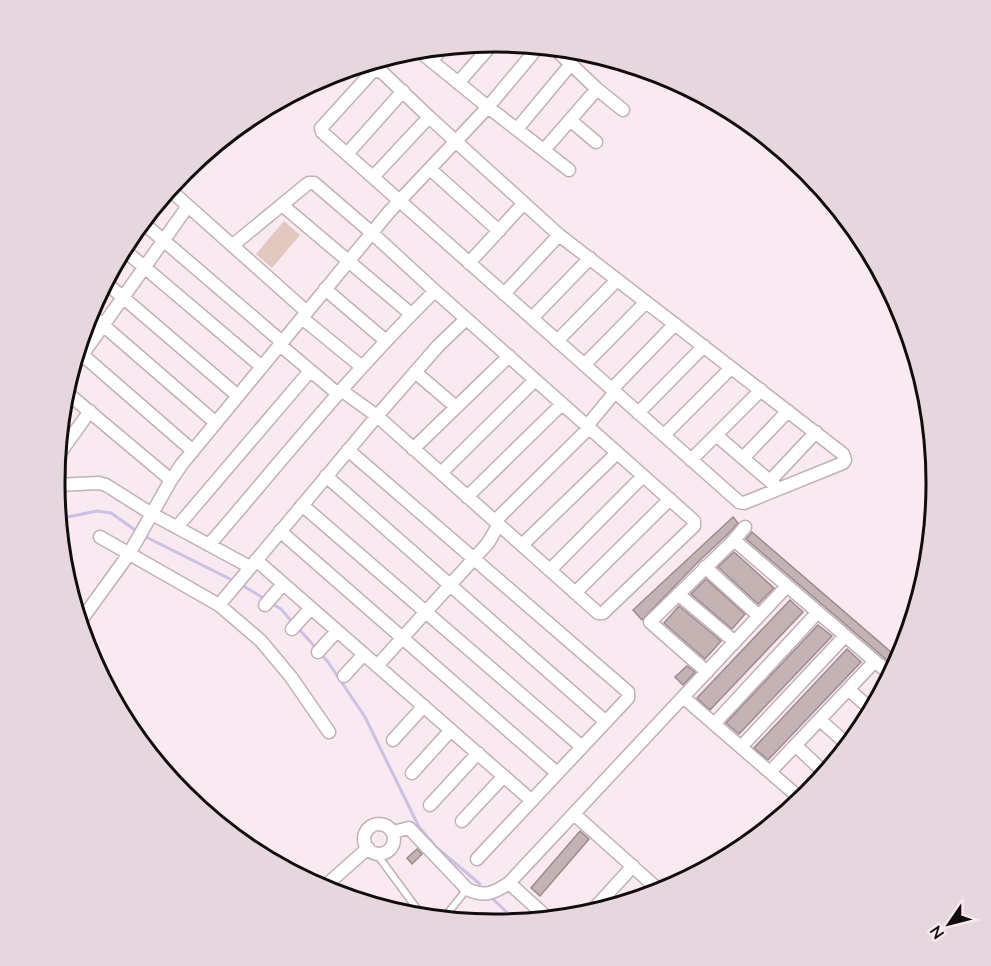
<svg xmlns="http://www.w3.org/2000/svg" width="991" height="966" font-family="'Nunito Sans',sans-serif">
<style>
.green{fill:#e3c8bf}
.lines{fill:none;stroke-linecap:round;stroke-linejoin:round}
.stream{stroke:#cbc1e5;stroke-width:3}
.building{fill:#c5b3b4;stroke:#9b8b8c;stroke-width:1.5}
.service-casing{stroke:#c0b0b7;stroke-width:9}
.minor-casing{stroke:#c0b0b7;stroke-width:15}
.service{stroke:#fff;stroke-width:6}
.minor{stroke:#fff;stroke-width:12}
.rim{fill:none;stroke:#110c0f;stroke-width:3}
</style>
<rect width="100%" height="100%" fill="#f9e9f0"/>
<path class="green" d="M284 221 300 235 272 268 256 254Z"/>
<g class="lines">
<path class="stream" d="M58 519 97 511 111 513 135 530
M146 537 234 581
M240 584 265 599
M271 603 281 609 292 622
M297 627 317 649
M321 654 328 662 365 717 419 827 437 848 480 884
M493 899 517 922"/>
</g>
<path class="building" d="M733 517 738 523 728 534 699 561 642 620 633 610Z
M752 532 899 659 895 667 746 539Z
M734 552 774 588 758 604 718 567Z
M706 579 745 614 732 629 691 594Z
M790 600 803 612 710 710 697 698Z
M679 606 721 641 705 659 664 623Z
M818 625 832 636 739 734 726 723Z
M847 649 861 662 768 760 754 748Z
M687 666 695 672 683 685 675 677Z
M580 831 589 839 540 896 531 888Z
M417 849 422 854 412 864 407 858Z"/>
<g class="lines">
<g class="service-casing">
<path id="service" d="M376 853 423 917
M443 919 467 889"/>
</g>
<g class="minor-casing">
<path id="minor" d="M554 48 597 89 623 110
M418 50 488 107 569 170
M431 61 443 47
M376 70 383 73 429 117 559 235 843 454 845 460 843 463 744 503 739 502 322 132 321 128 323 126 372 72Z
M458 83 494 42
M570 120 596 142
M517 129 571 64
M544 150 597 89
M347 154 403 91
M430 169 499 231
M373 177 429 117
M169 189 307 312
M282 205 411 314
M142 222 282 342
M233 245 306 185 309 183H314L372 233 435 291 694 521V526L603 613H598L377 416 341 390
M123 249 262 367
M469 263 524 203
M105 282 238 396
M325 289 386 341
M504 294 559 235
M89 313 216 423
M302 318 362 367
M532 318 590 258
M557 341 617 280
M280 345 338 394
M78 351 193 451
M584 365 646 302
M70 372 188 206
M415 372 456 407
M612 389 675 324
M65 391 171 480
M638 413 704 346
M587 426 615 392
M664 435 731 368
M716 435 779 489
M413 449 509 356
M348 450 628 692V698L477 859
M57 457 90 411
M743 458 788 411
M691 460 761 390
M441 473 535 380
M326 476 606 722
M770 481 816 432
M55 485 99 483 106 485 152 514 250 567
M467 497 562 404
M302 505 582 747
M495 521 589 428
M177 527 310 371
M280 531 557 773
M100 537 219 605 261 641 291 677 329 732
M734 540 891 675
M209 545C283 459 354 370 435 291
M522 545 617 453
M256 560 532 801
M705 567 759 616
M550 570 643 476
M575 593 670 499
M678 594 735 642
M219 605 377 416 438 346 466 319
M265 605 283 584
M79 623 129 554 171 480 182 464 389 212 488 107 539 46
M292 629 311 608
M318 652 337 631
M377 666 488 543 499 524
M707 672 650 622 734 540 745 527
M344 676 364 654
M849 690 872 710
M683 697 802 800
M820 720 848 745
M714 724 818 612
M393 740 424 706
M796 746 825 773
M741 747 845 636
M770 772 875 661
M412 773 451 730
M430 805 478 753
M574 814 660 891 659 892
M462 821 504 776
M364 839a15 15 0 1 1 30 0a15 15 0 1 1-30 0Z
M393 832 409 828 467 889C484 897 493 894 509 883L787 586
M509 883 549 919
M323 888 368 848
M591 912 633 866"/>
</g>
<use href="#service" class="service"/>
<use href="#minor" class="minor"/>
</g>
<path d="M0 0H991V966H0ZM495 52H496A430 430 0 0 1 926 482V484A430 430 0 0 1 496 914H495A430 430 0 0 1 65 484V482A430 430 0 0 1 495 52Z" fill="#e6d7de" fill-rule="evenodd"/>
<path class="rim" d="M495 52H496A430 430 0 0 1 926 482V484A430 430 0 0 1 496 914H495A430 430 0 0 1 65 484V482A430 430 0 0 1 495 52Z"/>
<g transform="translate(949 924) rotate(235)" stroke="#f9e9f0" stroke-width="4.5" paint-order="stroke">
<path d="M0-4.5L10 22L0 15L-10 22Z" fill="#110c0f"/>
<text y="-9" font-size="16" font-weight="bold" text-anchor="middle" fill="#110c0f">N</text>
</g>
</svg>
